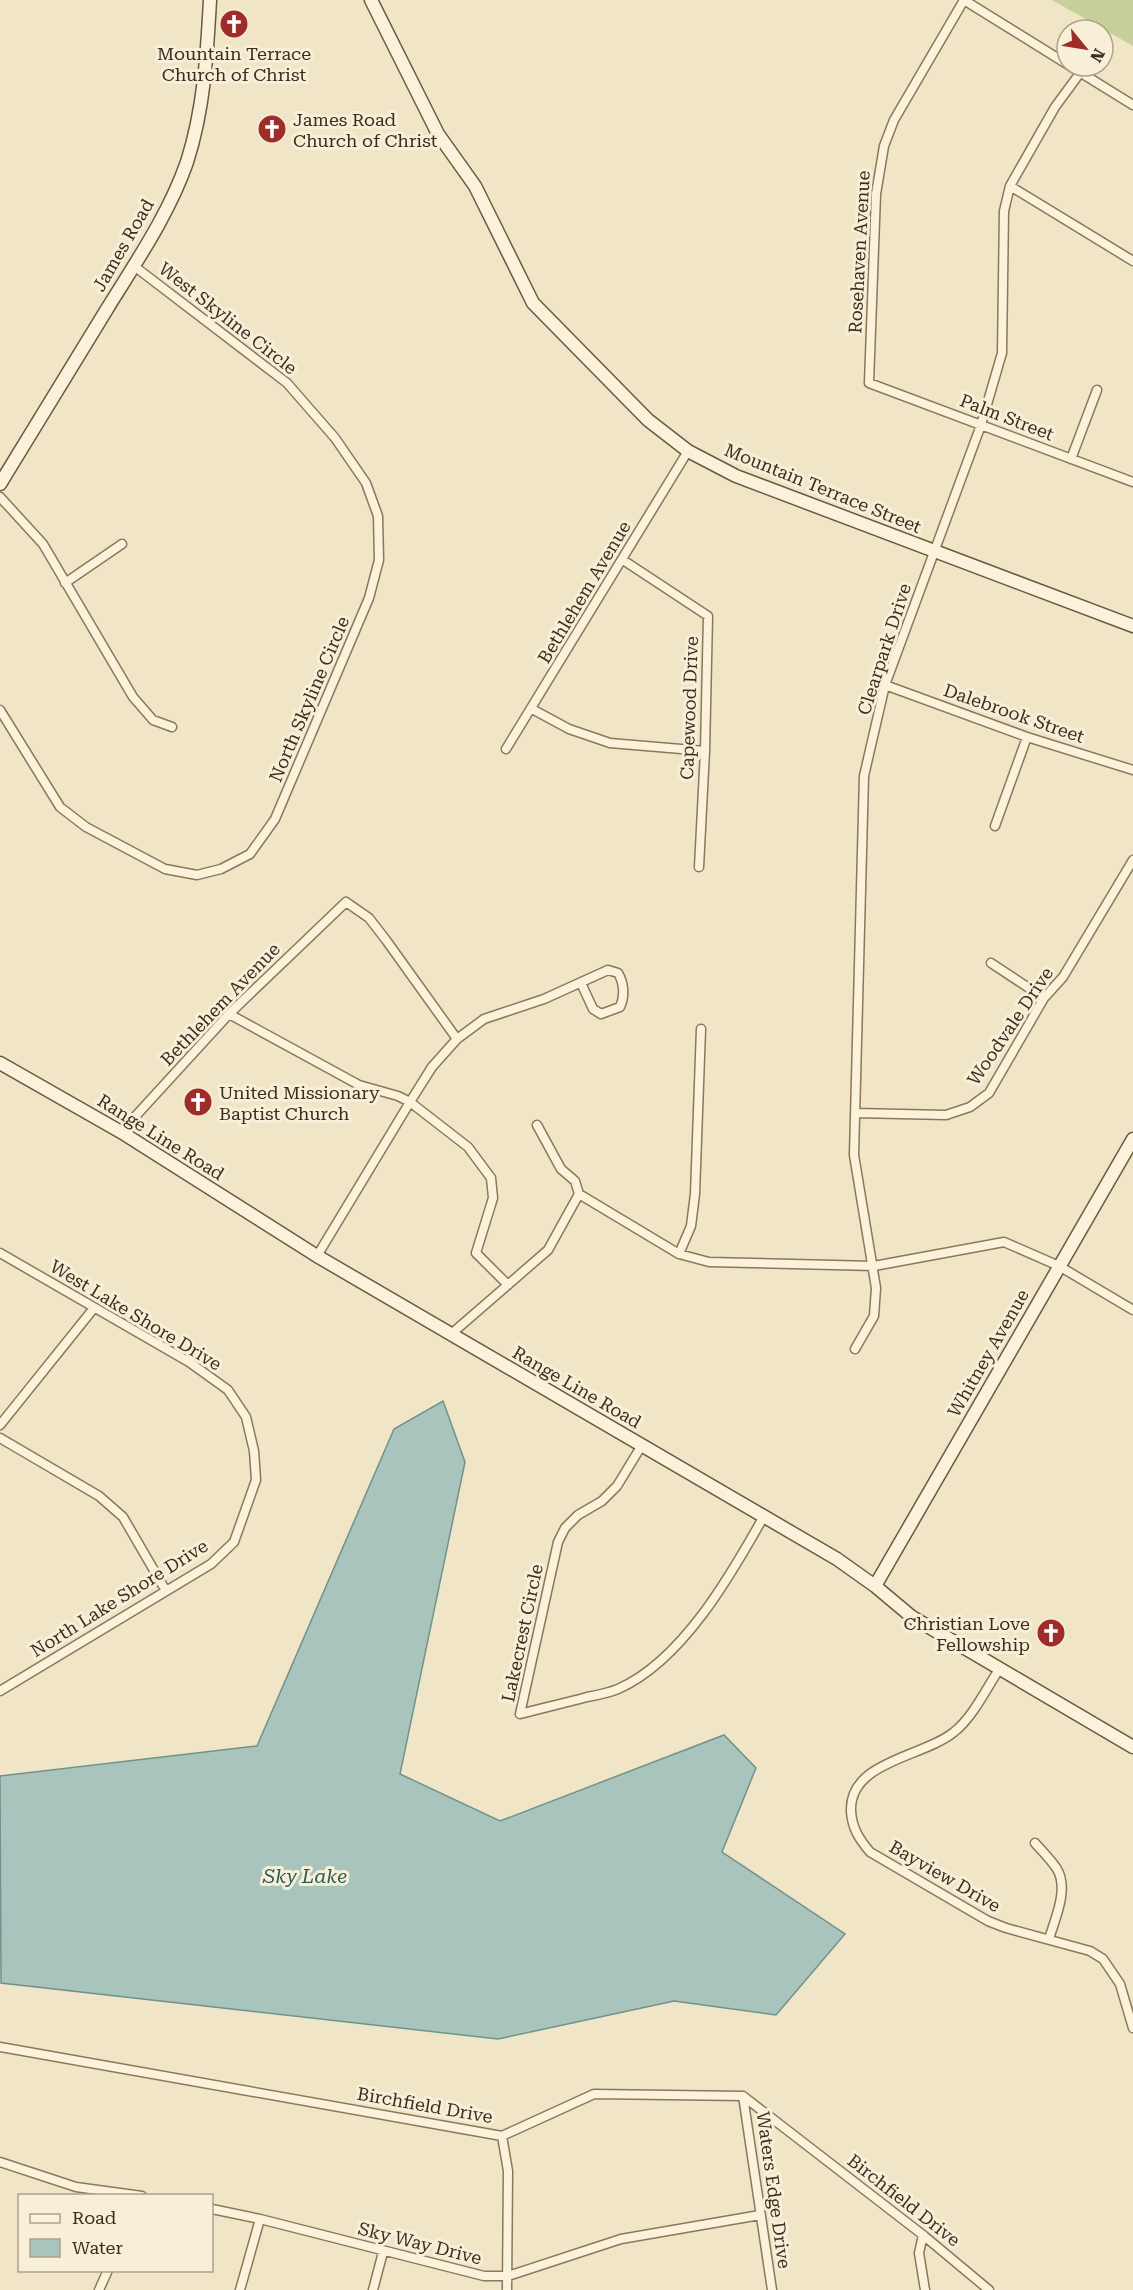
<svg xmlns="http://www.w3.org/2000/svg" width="1133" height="2290" font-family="'Roboto Serif',serif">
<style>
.green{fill:#c7cf9a}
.water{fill:#a8c4bd;stroke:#6e938b;stroke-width:1.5}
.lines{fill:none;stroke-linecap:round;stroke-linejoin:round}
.street-casing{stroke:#8d775b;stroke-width:11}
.secondary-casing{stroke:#6e583e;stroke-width:15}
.street{stroke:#faf2db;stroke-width:8}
.secondary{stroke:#faf2db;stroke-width:12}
.labels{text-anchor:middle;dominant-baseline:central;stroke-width:6;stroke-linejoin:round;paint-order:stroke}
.poi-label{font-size:18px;fill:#3c2e1f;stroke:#f7efd7;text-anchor:start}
.street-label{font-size:18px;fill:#3c2e1f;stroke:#f7efd7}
.water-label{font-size:20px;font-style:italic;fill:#2e5c5b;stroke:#f7efd7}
</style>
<rect width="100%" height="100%" fill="#f0e5c7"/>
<path class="green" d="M1052 0H1133V46Z"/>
<path class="water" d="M443 1401 465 1462 400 1774 500 1821 724 1735 756 1768 722 1852 845 1934 776 2015 674 2001 498 2039 1 1983 0 1776 257 1746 394 1429Z"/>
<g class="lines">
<g class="street-casing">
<path id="street" d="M964 0 894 120 884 146 876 194 869 383 1133 482
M964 0 1067 64
M1070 66 1133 105
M1010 186 1133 261
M1071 459 1097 390
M0 497 43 544 133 697 153 720 172 727
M623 560 708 616 705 751 699 867
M65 583 122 544
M885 685 1027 737 1133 770
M532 709 569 729 610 743 705 751
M0 710 60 807 86 827 165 869 197 875 221 869 250 854 275 819 369 598 379 560 378 516 366 483 335 438 287 383 134 266
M506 749 688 451
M995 826 1027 737
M991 963 1044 998
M229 1014 359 1085 398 1096 410 1102 468 1147 491 1178 493 1198 476 1253 508 1285
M855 1113 946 1115 970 1107 989 1093 1044 998 1063 977 1133 860
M537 1125 561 1169 575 1181 579 1194
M121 1132 229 1014 346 902 369 918 386 940 457 1039
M579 1194 679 1254 709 1262 874 1266 1004 1242 1059 1266 1133 1310
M0 1253 189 1362 228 1390 246 1417 254 1451 256 1480 234 1542 211 1564 0 1691
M679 1254 691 1226 695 1194 701 1029
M317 1256 410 1102 432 1067 457 1039 484 1019 544 999 608 970 618 973C624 983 625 996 620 1007L601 1014 593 1009 581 983
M450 1335 548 1250 579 1194
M855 1349 874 1316 876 1288 854 1155 864 776 885 685 981 425 1002 353 1004 211 1010 186 1055 107 1080 73
M0 1425 94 1308
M0 1438 99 1496 123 1517 166 1591
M642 1445 617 1486 602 1501 578 1515 565 1528 558 1542 520 1714C543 1708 565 1703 587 1697 598 1695 609 1693 618 1689 682 1661 731 1575 764 1516
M1000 1668C986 1689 973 1717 954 1732 924 1757 849 1761 851 1811 852 1828 859 1839 870 1852L988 1921 1006 1928 1090 1951 1103 1959 1120 1984 1133 2028
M1035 1843C1043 1852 1051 1860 1057 1869 1069 1889 1055 1919 1049 1939
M0 2047 502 2136 594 2094 743 2096 923 2235 989 2290
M743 2096 772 2290
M502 2136 508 2171 507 2290
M0 2162 76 2187 142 2196
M212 2209 260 2219 484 2276H508L621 2239 760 2215
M923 2235 919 2253 925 2290
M99 2290 108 2270
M240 2290 260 2219
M373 2290 383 2252"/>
</g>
<g class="secondary-casing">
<path id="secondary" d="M371 0 438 134 475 186 533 303 648 420 688 451 736 476 1133 626
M0 484C36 426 71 367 107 309 136 262 169 214 187 162 204 109 207 55 210 0
M0 1063 121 1132 317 1256 837 1559 875 1586 912 1617 1133 1747
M875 1586 1133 1139"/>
</g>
<use href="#street" class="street"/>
<use href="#secondary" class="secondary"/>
</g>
<defs>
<g id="church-disc" transform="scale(1.5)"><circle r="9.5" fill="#9e2c29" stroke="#f7efd7"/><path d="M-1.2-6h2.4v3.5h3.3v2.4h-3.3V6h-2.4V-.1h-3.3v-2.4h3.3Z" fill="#fff"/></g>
</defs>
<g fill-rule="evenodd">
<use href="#church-disc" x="234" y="24"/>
<use href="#church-disc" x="272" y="129"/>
<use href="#church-disc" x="198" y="1102"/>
<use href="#church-disc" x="1051" y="1633"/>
</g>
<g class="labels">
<g class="poi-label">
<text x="234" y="53" text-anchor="middle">Mountain Terrace<tspan x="234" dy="21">Church of Christ</tspan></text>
<text x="293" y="119">James Road<tspan x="293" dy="21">Church of Christ</tspan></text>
<text x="219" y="1092">United Missionary<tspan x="219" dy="21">Baptist Church</tspan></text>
<text x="1030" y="1623" text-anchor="end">Christian Love<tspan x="1030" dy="21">Fellowship</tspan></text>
</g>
<g class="street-label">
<text transform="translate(123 245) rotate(-60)">James Road</text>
<text transform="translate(859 252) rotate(-87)">Rosehaven Avenue</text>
<text transform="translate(228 318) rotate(38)">West Skyline Circle</text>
<text transform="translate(1007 417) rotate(21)">Palm Street</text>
<text transform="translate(823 488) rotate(22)">Mountain Terrace Street</text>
<text transform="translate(584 592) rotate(-59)">Bethlehem Avenue</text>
<text transform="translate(884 649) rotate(-72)">Clearpark Drive</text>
<text transform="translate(309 699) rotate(-67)">North Skyline Circle</text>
<text transform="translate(689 708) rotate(-88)">Capewood Drive</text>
<text transform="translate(1014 713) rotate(19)">Dalebrook Street</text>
<text transform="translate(220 1004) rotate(-46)">Bethlehem Avenue</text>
<text transform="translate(1010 1026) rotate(-56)">Woodvale Drive</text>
<text transform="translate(161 1137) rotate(32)">Range Line Road</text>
<text transform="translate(136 1315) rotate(31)">West Lake Shore Drive</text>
<text transform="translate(988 1353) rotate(-60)">Whitney Avenue</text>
<text transform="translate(577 1387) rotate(30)">Range Line Road</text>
<text transform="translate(119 1598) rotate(-32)">North Lake Shore Drive</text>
<text transform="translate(522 1633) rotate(-78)">Lakecrest Circle</text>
<text transform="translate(945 1876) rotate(30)">Bayview Drive</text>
<text transform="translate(425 2105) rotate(10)">Birchfield Drive</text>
<text transform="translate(774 2190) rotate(82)">Waters Edge Drive</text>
<text transform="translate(904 2200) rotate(38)">Birchfield Drive</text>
<text transform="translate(420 2243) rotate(14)">Sky Way Drive</text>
</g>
<g class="water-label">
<text x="305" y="1876">Sky Lake</text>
</g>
</g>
<rect x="18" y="2194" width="195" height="78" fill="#f7efd7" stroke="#aca28d" stroke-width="1.5"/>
<rect x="30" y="2214" width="30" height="9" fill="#faf2db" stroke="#aca28d" stroke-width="1.5"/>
<text x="72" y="2224" font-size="18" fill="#3c2e1f">Road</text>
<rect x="30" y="2239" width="30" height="18" fill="#a8c4bd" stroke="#aca28d" stroke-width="1.5"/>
<text x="72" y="2254" font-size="18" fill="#3c2e1f">Water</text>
<g transform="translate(1085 48) rotate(120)"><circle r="28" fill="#f7efd7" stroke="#aca28d" stroke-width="1.5"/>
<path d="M0-4.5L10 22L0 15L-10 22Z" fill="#9e2c29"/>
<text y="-9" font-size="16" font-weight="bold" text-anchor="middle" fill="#3c2e1f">N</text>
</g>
</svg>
